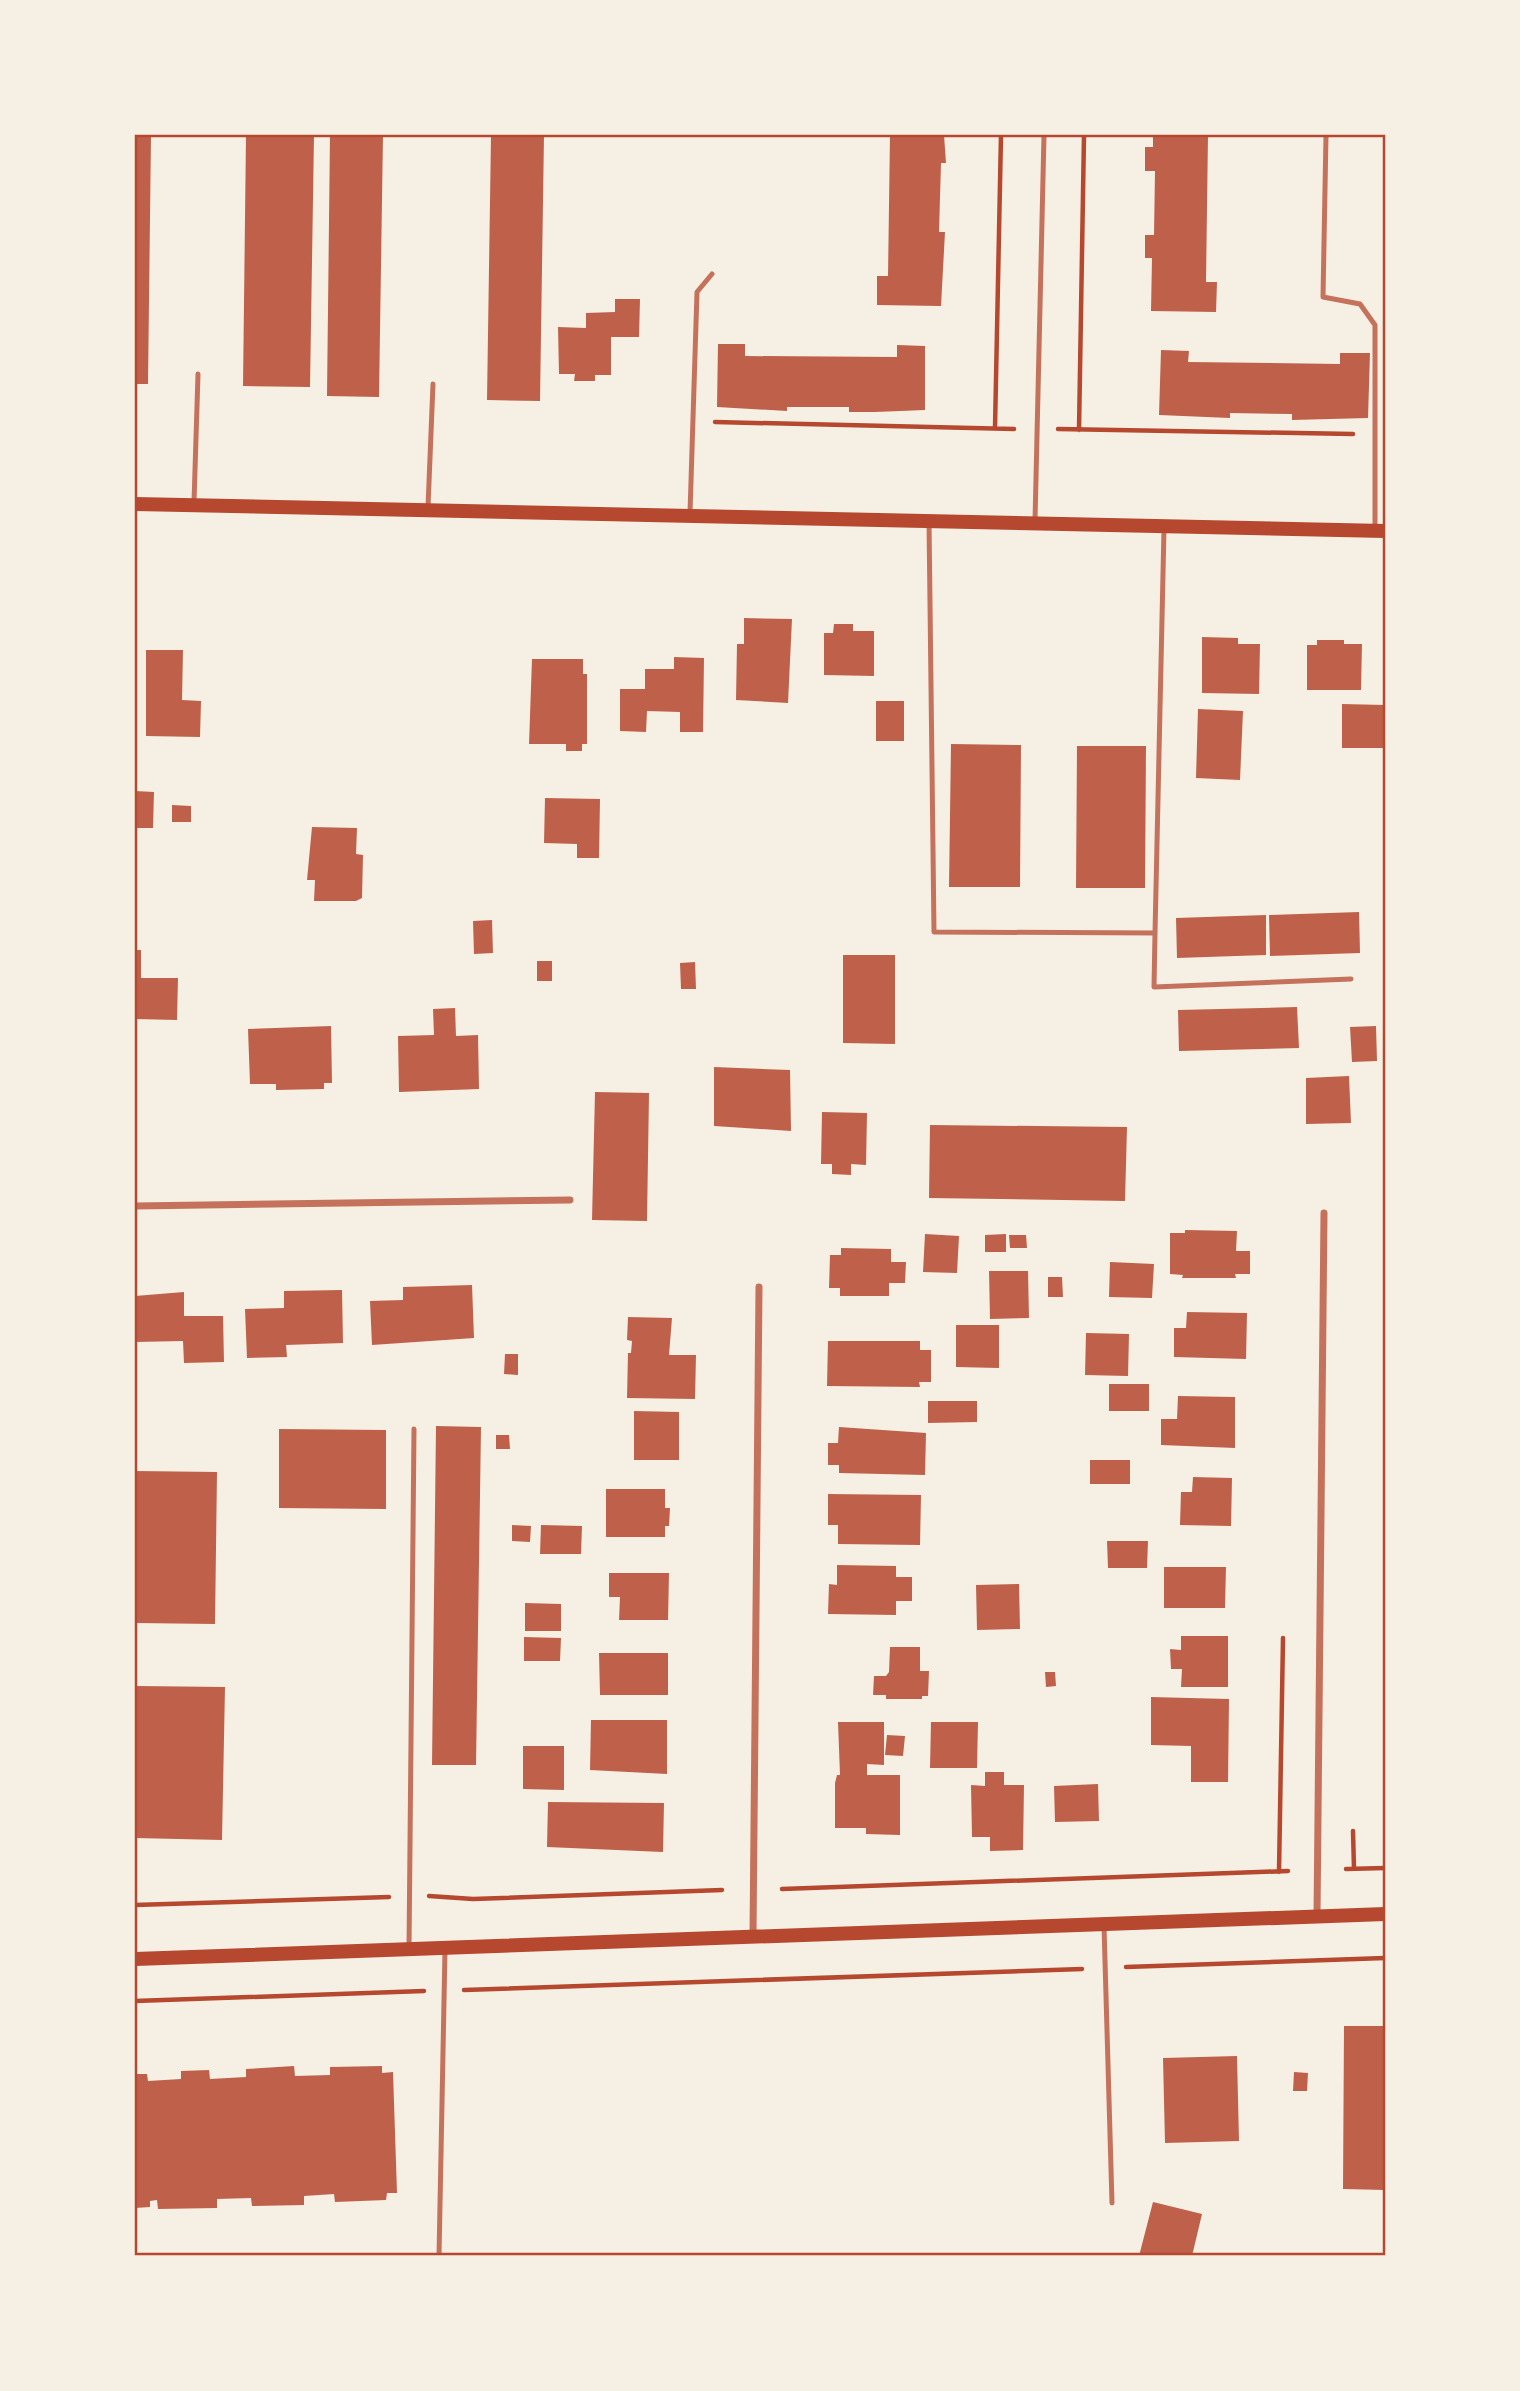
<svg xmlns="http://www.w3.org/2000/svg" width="1520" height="2391" font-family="'Source Sans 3',sans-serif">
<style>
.building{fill:#bf614a}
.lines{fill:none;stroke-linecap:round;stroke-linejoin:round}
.path{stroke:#b5482f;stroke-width:4.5}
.service{stroke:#c5725c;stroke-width:5}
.minor{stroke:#c5725c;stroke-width:7}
.secondary{stroke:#b5482f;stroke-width:14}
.neatline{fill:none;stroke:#b5482f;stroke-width:2.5}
</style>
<rect width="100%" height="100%" fill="#f6efe4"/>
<path class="building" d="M135 135H151L148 384H135Z
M246 135 314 136 310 387 243 386Z
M330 135H383L379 397 327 396Z
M491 135H544L540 401 487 400Z
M890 135H944L946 163H941L939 232H945L941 306 877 305V276H888Z
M1153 135H1208L1206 282H1217L1216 312 1151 311 1152 258H1145V235H1154L1155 171H1145V147H1153Z
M615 299H640L639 337H611V375H595V381H574L575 374H559L558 327 586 328V313L615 312Z
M718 344H745V356L897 357V345L925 346V410L875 412H849V407H787V411L717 407Z
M1161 350 1189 351 1188 362 1340 364V353H1370L1368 418 1292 420V414L1230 413V418L1159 415Z
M744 618 792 619 788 703 736 700 737 644H744Z
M834 624H853V631H874V676L824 675V633H833Z
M1202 637 1238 638V644H1260L1259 694 1202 693Z
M1317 640H1344V644H1362L1361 690H1307V645H1317Z
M146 650H183L182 700 201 701 200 737 146 736Z
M674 657 704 658 703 732H680V712L647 711 646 732 620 731V689H645V669H674Z
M532 659H583V674H587V744H582V751H566V744H529Z
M876 701H904V741H876Z
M1342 704 1385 705V748H1342Z
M1198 709 1243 711 1240 780 1196 778Z
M951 744 1021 745 1020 887H949Z
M1077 746H1146L1145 888H1076Z
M135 791 154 792 153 828H135Z
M545 798 600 799 599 858H577V844L544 843Z
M172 805 191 806V822H172Z
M312 827 357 828 356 854 363 855 362 898 356 901H314L315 880H307Z
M1359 912 1360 953 1270 956 1269 915Z
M1266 915V955L1177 958 1176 918Z
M492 920 493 953 474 954 473 921Z
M135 950H141V978H178L177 1020 135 1019Z
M843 955H895V1044L843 1043Z
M537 961H552V981H537Z
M695 962 696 989H681L680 963Z
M1297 1007 1299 1048 1179 1051 1178 1010Z
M455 1008 456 1036 478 1035 479 1089 399 1092 398 1036 434 1035 433 1009Z
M331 1026 332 1083H324V1089L276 1090V1084H250L248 1029Z
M1376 1026 1377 1061 1352 1062 1350 1027Z
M714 1067 790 1070 791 1131 714 1126Z
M1349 1076 1351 1123 1306 1124V1078Z
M595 1092 649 1093 647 1221 592 1220Z
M822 1112 867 1113 866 1165 851 1164V1175L832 1174V1164H821Z
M930 1125 1127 1127 1125 1201 929 1198Z
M1185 1230 1237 1231 1236 1251H1250V1274H1235L1236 1278H1182L1183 1275 1170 1274V1233H1185Z
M925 1234 959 1236 957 1273 923 1272Z
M1006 1234V1252H985V1235Z
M1009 1235H1026L1027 1248H1010Z
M841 1248 891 1249V1262H906L905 1283H889V1296H840V1288H829L830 1255H841Z
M1110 1262 1154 1264 1152 1298 1109 1297Z
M989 1271H1028L1029 1318 990 1319Z
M1048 1277H1062L1063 1297H1048Z
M472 1285 474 1338 372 1345 370 1301 403 1300V1287Z
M342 1290 343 1343 286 1345 287 1357 247 1358 245 1309 284 1308V1291Z
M184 1292V1316H223L224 1362 184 1363 183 1341 135 1342V1296Z
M1187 1312 1247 1313 1246 1359 1174 1357V1328H1186Z
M628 1317 672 1318 669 1355H696L695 1399 627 1398 628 1353H631L632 1341 627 1340Z
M956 1325H999V1368L956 1367Z
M1086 1333 1129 1334 1128 1376 1085 1375Z
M828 1341H920V1350H931V1382H919L920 1387 827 1386Z
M505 1354H518V1375L504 1374Z
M1109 1384H1149V1411H1109Z
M1178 1396 1235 1397V1448L1161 1445V1419H1177Z
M928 1401H977V1422L928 1423Z
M634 1411 679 1412V1460H634Z
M436 1426 481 1427 476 1765H432Z
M839 1427 926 1433 925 1475 839 1473V1465H828V1443H838Z
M279 1429 386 1430V1509L279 1508Z
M496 1435H509L510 1449H496Z
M1090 1460H1130V1484H1090Z
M136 1471 217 1472 215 1624 135 1623Z
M1193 1477 1232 1478 1231 1526 1180 1525 1181 1492H1192Z
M606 1489H665V1508H670L669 1526H665V1537H606Z
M828 1494 921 1495 920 1545 838 1544V1525H828Z
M512 1525 531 1526 530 1542 512 1541Z
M541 1525 582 1526 581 1554H540Z
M1107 1541H1148L1147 1568H1108Z
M837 1565 896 1566V1577H912V1601H896V1615L828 1614 829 1584 837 1585Z
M1164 1567H1226L1225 1608H1164Z
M609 1573H669L668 1620H619L620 1597H609Z
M1019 1584 1020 1629 977 1630 976 1585Z
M525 1603 561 1604V1631H525Z
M1181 1636H1228V1687H1181L1182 1669H1171L1170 1649 1181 1650Z
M524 1637 561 1638 560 1661H524Z
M890 1647H920V1671H929L928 1696H922V1699H886V1695H873L874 1676H886L889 1672Z
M599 1653H668V1695H600Z
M1045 1672H1055L1056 1686 1046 1687Z
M137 1686 225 1687 222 1840 135 1838Z
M1151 1697 1229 1699 1228 1782H1191V1746L1151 1745Z
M591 1720H667V1774L590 1770Z
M838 1722H884V1765L867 1764V1775H900V1835L866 1834V1828H835V1783L837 1775H840Z
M931 1722H978L977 1768H930Z
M887 1735 905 1736 903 1756 885 1755Z
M523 1746H564V1790L523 1789Z
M985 1772H1004V1785H1024L1023 1850 990 1851V1837H972L971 1785 985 1786Z
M1098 1784 1099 1821 1055 1822 1054 1786Z
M548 1802 664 1803 663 1852 547 1847Z
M1344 2026H1385V2190L1343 2189Z
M1237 2056 1239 2141 1165 2143 1163 2058Z
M294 2066 295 2076 330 2075V2067L382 2066V2073L393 2072 397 2193H387L386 2200 335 2202 334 2194 304 2196V2205L252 2206 251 2198 217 2199V2208L158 2209 157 2200 150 2201V2207L135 2208V2074H147L148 2081 181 2079V2071L209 2070 210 2079 246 2077V2069Z
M1294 2072 1308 2073 1307 2091H1293Z
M1153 2202 1202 2214 1192 2256H1139Z"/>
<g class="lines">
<path class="path" d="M715 422 1014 429
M995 428 1001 135
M1058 429 1353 434
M1079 430 1084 135
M1353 1831 1354 1869
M1346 1869 1385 1868
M1279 1872 1283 1638
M782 1889 1288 1871
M429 1896 473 1899 722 1890
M135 1905 389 1897
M1126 1967 1385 1958
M464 1990 1082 1969
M135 2001 424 1991"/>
<path class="service" d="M1326 135 1323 297 1360 304 1375 325V530
M194 502 198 374
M428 507 433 384
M690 513 697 292 712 274
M929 521 934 932 1155 933 1164 529
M1035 521 1044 135
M1155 933 1154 987 1351 979
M1104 1926 1112 2203
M409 1949 414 1429
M439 2256 445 1950"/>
<path class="minor" d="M135 1206 570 1200
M1317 1916 1324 1213
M753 1936 759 1287"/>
<path class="secondary" d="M135 504 1385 531
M135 1959 1385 1914"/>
</g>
<rect width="1520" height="2391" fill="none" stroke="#f6efe4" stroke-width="273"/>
<rect x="136" y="136" width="1248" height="2118" class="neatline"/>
</svg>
